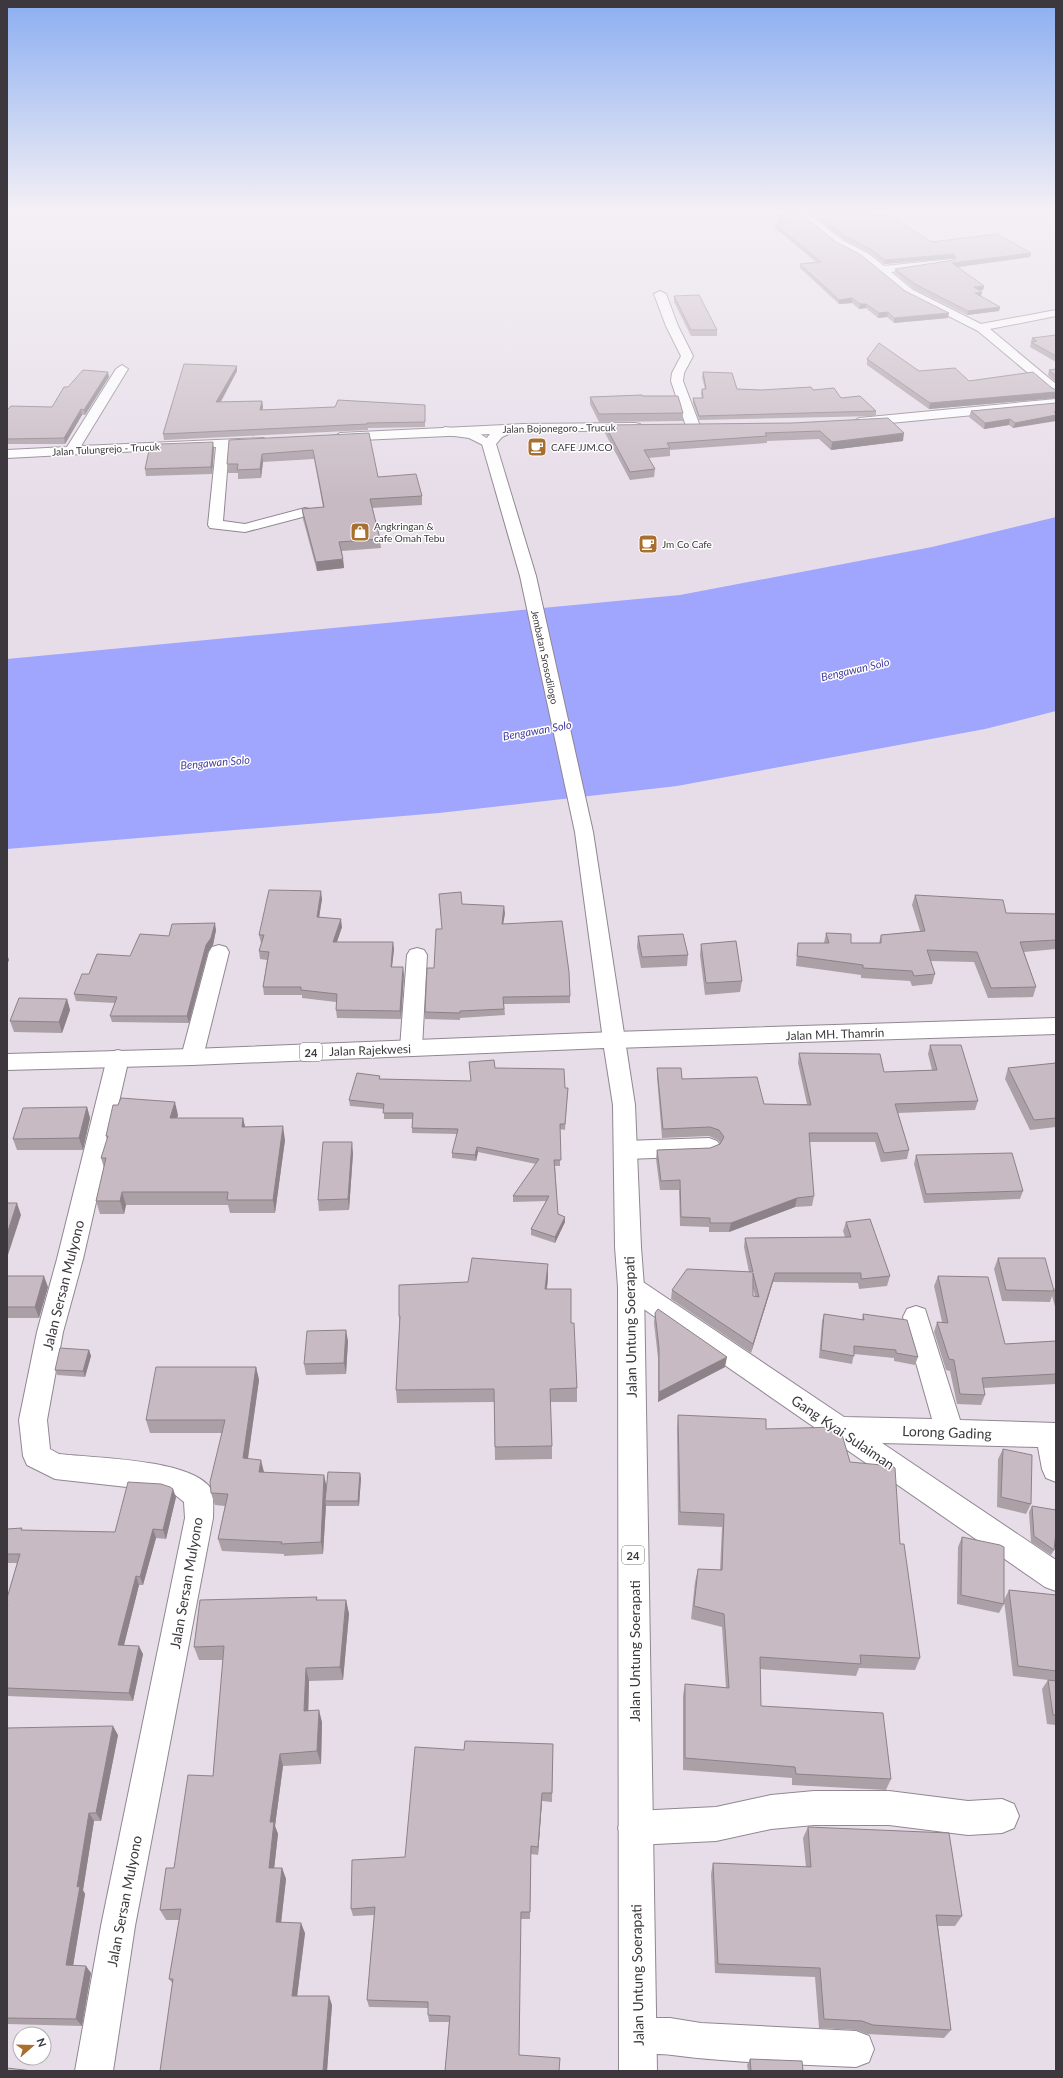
<svg xmlns="http://www.w3.org/2000/svg" width="1063" height="2078" font-family="Lato,sans-serif">
<style>
.water{fill:#a0a5fe}
.lines{fill:none;stroke-linecap:round;stroke-linejoin:round}
.minor-casing{stroke:#908791;stroke-width:2}
.major-casing{stroke:#908791;stroke-width:2}
.highway-casing{stroke:#908791;stroke-width:2}
.minor{fill:#fff;fill-rule:evenodd}
.major{fill:#fff;fill-rule:evenodd}
.highway{fill:#fff;fill-rule:evenodd}
.wall{fill:#aca0a7;fill-rule:evenodd}
.shaded-wall{fill:#8c8288}
.building{fill:#c8bac2;stroke:#8c8288;fill-rule:evenodd}
.labels{text-anchor:middle;dominant-baseline:central;stroke-width:3;stroke-linejoin:round;paint-order:stroke}
.far-street-label{font-size:10px;fill:#3c383d;stroke:#fff}
.far-poi-label{font-size:10px;fill:#3c383d;stroke:#fff;text-anchor:start}
.far-water-label{font-size:11px;font-style:italic;fill:#423b9f;stroke:#fff}
.shield{fill:#fff;stroke:#767477;stroke-width:1}
.shield-label{font-size:11px;font-weight:bold;fill:#3c383d}
.street-label{font-size:12px;fill:#3c383d;stroke:#fff}
.near-street-label{font-size:14px;fill:#3c383d;stroke:#fff}
</style>
<rect width="100%" height="100%" fill="#e7dde9"/>
<path class="water" d="M1056 517V711L985 729 677 786 439 813 7 849V659L680 595 932 547Z"/>
<g class="lines">
<g class="minor-casing">
<path id="minor" d="M793 210H804L844 241 869 254 884 266 953 259 954 261 953 263 949 264 891 272 913 290 981 324 1056 310V316L990 329 1056 384V394L1052 393 978 331 905 294 861 258 836 245Z
M660 291 666 294 678 326 693 356 684 373 683 381 700 426 698 429 693 430 686 426 671 381 672 373 681 356 666 326 654 294Z
M122 365 128 369 81 446 264 438 266 441 259 445 229 447 223 521 245 524 305 508 310 509 312 512 310 515 245 532 210 528 208 525 216 447 7 458V450L67 447 116 369Z
M1056 399V407L859 426 852 422 859 418Z
M635 423 640 424 642 427 640 430 513 432 502 437 496 444 536 576 593 832 625 1040 622 1046 614 1048 606 1046 603 1040 575 832 520 576 482 444 490 434 340 441 333 437 340 433 523 424Z
M219 945 226 947 229 952 203 1057 200 1063 192 1065 184 1063 181 1057 209 952 212 947Z
M417 948 424 950 427 955 422 1048 419 1054 411 1056 403 1054 400 1048 407 955 410 950Z
M118 1050 126 1052 129 1058 83 1259 63 1332 47 1420 50 1449 59 1454C95 1458 183 1459 208 1485 215 1493 213 1508 213 1518L135 1926 113 2071H75L101 1926 185 1518 184 1502 174 1494 163 1491 55 1479 27 1465 23 1456 19 1420 37 1332 57 1259 107 1058 110 1052Z
M709 1138 717 1141 721 1147 717 1153 709 1156 626 1159 618 1156 614 1150 618 1144 626 1141Z
M631 1276 640 1280 844 1417 932 1419 903 1317 907 1309 916 1306 925 1309 960 1420 1056 1423V1482L1046 1478 1042 1469 1038 1447 882 1443 1056 1560V1591L1045 1587 622 1294 618 1287 622 1280Z
M814 1791H889L968 1801 1002 1799 1014 1804 1019 1816 1014 1828 1002 1833 968 1835 889 1825H814L771 1829 716 1841 635 1845 623 1840 618 1828 623 1816 635 1811 716 1807 771 1795Z
M637 2018H670L701 2023 856 2031 869 2036 874 2049 869 2062 856 2067C795 2064 733 2063 672 2055 653 2052 643 2057 624 2049L619 2036 624 2023Z"/>
</g>
<g class="major-casing">
<path id="major" d="M445 427 477 432 496 444 489 448 469 438 440 434 438 431Z
M1056 1018V1034L614 1048 606 1046 603 1040 606 1034 614 1032Z"/>
</g>
<g class="highway-casing">
<path id="highway" d="M614 1032 622 1034 625 1040 635 1105 641 1247 644 1287 657 2071H619L618 1287 615 1247 613 1105 604 1048 192 1065 7 1070V1054L192 1049Z"/>
</g>
<use href="#minor" class="minor"/>
<use href="#major" class="major"/>
<use href="#highway" class="highway"/>
</g>
<path class="wall" d="M768 210H796L836 242 905 291 948 318 894 323 887 317 878 318 866 308 859 309 852 303 839 304 800 268V264L816 262 775 228V224H779L778 223V219H781Z
M806 210H870L877 215 932 242 1031 253 1030 257 957 267 984 286 983 290H980L982 292 981 296 1000 307 999 311 967 315 914 289 895 273V269L954 260H955L954 258 884 264 870 253 845 240Z
M674 296 717 330V336H691L674 302Z
M1056 335V362L1030 347 1032 338Z
M867 359 919 371 969 381 1052 388 1056 390V398L929 409 867 365Z
M237 366V371L221 402 262 401 263 407 262 410 425 405V427L368 428V430L164 440 163 434Z
M1056 369V383L1048 375 1049 370Z
M703 372 737 389 761 390H813L841 398 876 411V416L699 420 693 403V398H702L701 394 702 389H705L702 377Z
M109 377 85 415H82L65 444H7V410L52 407 68 387Z
M642 396 683 413V421L599 422 590 404V397Z
M1056 403 1013 428 1009 425 984 429 969 417 971 411Z
M792 423 903 441 831 450 819 439 767 441V443L670 450V456L648 458 655 469 654 477 630 480 605 433V425Z
M369 433 378 477 422 496V505L372 508 380 539 381 548 342 551 344 568 317 571 303 519 302 509 323 507 314 459 263 462 261 478 238 479V473H228L227 464 229 440Z
M214 449 212 474 146 476 145 469Z
M915 895 1006 913 1056 914V949L1024 952 1036 987 1033 997 988 998 974 962 930 961 935 974 932 984 912 986 910 981 861 978V975L796 966 797 953 798 943H824L826 933 851 943H879L881 935 920 931 912 905Z
M322 899 319 917 342 927 337 942 394 949 392 967 404 975 401 1019 337 1018 336 1010V1002L302 998V995H264L263 987 267 960 260 959 259 951 261 943 259 935Z
M462 904 505 913 503 924 570 996V1003L504 1004 505 1015 460 1018V1020L425 1019V1012L442 929Z
M216 930 213 945 208 952 189 1023 112 1022 110 1016 115 1003 76 1001 74 994 89 974 130 956 169 936Z
M638 936 688 955 687 966 641 968 637 947Z
M701 944 742 981 740 992 705 995 700 955Z
M67 999 70 1010 62 1033 14 1032 10 1021Z
M930 1045 978 1101 975 1110 898 1113 909 1150 907 1159 881 1162 875 1142H809L814 1196 812 1206 795 1207 729 1232H709V1227L680 1226 679 1190H660L656 1159 657 1150 710 1148 720 1144V1143L718 1140 709 1136 662 1138 657 1077V1068L682 1079 764 1104H807L798 1063 799 1053 884 1072 932 1070 928 1054Z
M1056 1063V1127L1030 1130 1005 1079 1008 1068Z
M495 1068 565 1088H568L565 1130 560 1129V1166H555L558 1214 565 1217V1222L555 1243 531 1235V1229L546 1201 513 1202V1196L536 1164 478 1152 476 1161 452 1158V1153L457 1134 412 1133V1128L413 1119H384V1109L350 1106 349 1100 380 1079 471 1081Z
M87 1107 90 1118 83 1150H17L13 1139Z
M178 1115 177 1118H243L245 1127 285 1140 275 1213H230L228 1205H126L124 1214H100L96 1201 104 1168 101 1158 107 1140 106 1136Z
M353 1153 349 1210 319 1211 318 1200Z
M916 1155 1023 1191 1020 1199 924 1203 914 1164Z
M846 1222 890 1276 887 1286 859 1289 858 1283 773 1282 751 1353 671 1299 672 1290 749 1272 744 1247 745 1238 845 1237 843 1231ZM753 1288 755 1296H753Z
M998 1258 1054 1290 1056 1285V1310L1052 1296 1050 1302 1002 1301 994 1269Z
M7 1276 48 1287 39 1318H7Z
M938 1276 1005 1344 1056 1341V1384L984 1388 985 1395 981 1405 957 1404 950 1371 946 1370 934 1332 937 1322H942L934 1286Z
M548 1278 547 1289 571 1323 577 1388V1402H550L552 1446V1459L495 1460 494 1402 397 1403 396 1390 400 1326 399 1316Z
M655 1313 725 1367 658 1402V1358L654 1323Z
M824 1314 862 1320 863 1314 918 1357 915 1365 894 1361V1358L854 1354 852 1364 819 1358 822 1321Z
M348 1341 346 1374 306 1375 304 1364Z
M89 1350 91 1356 85 1377 57 1375 55 1370Z
M256 1367 259 1380 248 1459 264 1472 326 1486 361 1478 359 1506H326V1505L323 1554 284 1556V1554L222 1551 218 1539 225 1506 215 1505 211 1493 222 1433H150L146 1420Z
M678 1415 766 1429 850 1462 900 1544 920 1658 915 1670 859 1668 856 1676 760 1669 761 1706 891 1779 886 1790 792 1785V1778L683 1770V1696L685 1684 726 1688 722 1627 691 1619 695 1582 698 1569 720 1570 722 1527 678 1525 677 1428Z
M1003 1449 1031 1504 1026 1514 997 1507 998 1459Z
M176 1497 166 1539 156 1538 143 1585H139L124 1645 143 1654 133 1701 7 1696V1598L17 1563H7V1529L23 1530 115 1532Z
M1032 1506 1054 1550 1051 1555 1031 1542 1029 1512Z
M962 1537 1004 1604 999 1613 957 1604 958 1547Z
M1009 1590 1056 1595V1725L1047 1724 1042 1689 1048 1680 1013 1676 1004 1600Z
M317 1597V1600H346L349 1614 343 1680 309 1681 308 1710 322 1722 321 1764 283 1766 275 1826 278 1834 274 1868H282L286 1879 281 1922 305 1933 297 1996 332 2005 327 2071H160L173 1984 169 1979 179 1920H166L160 1910 174 1868 213 1776 223 1660H199L194 1647Z
M7 1728 118 1735 101 1821H94L83 1890 85 1894 73 1966 91 1973 82 2026 7 2024Z
M553 1744 552 1802 542 1801 538 1855 531 1854 530 1919H521L445 2071 449 2022H429L428 2015V2008L369 2007 367 2000 374 1915 353 1916 351 1909 405 1857 464 1750Z
M808 1827 962 1916 955 1926H938L951 2030 944 2038 867 2034 856 2030 819 2028 815 1977 715 1973 711 1874 713 1863 806 1867 803 1838Z
M750 2059 803 2071H748L747 2065Z"/>
<path class="shaded-wall" d="M1031 253 1030 257 951 268 952 263Z
M954 254V258L884 264 885 260Z
M984 286 983 290 973 291 974 287Z
M982 292 981 296 974 297 975 293Z
M852 298V303L839 304V300Z
M860 304H866V308L859 309Z
M1000 307 999 311 967 315 968 311Z
M888 312 887 317 878 318 879 313Z
M949 313 948 318 894 323V318Z
M237 366V371L217 408 216 402Z
M108 372 109 377 85 415 84 410Z
M1056 392V398L929 409 930 403Z
M262 401 263 407 261 416 260 410Z
M81 409 82 415 65 444 64 438Z
M1054 412H1056V421L1013 428 1015 423Z
M1010 419 1009 425 984 429 985 423Z
M904 433 903 441 831 450 832 442Z
M213 442 214 449 212 474 211 467Z
M262 454 263 462 261 478 260 469Z
M343 559 344 568 317 571 316 562Z
M321 891 322 899 318 924 317 917Z
M504 906 505 913 502 931V924Z
M341 919 342 927 334 950 333 942Z
M215 923 216 930 213 945 208 952 189 1023 187 1016 206 945Z
M393 942 394 949 391 975V967Z
M7 954 9 960 7 965Z
M403 967 404 975 401 1019 400 1011Z
M67 999 70 1010 62 1033 59 1022Z
M175 1102 178 1115 173 1131 170 1118Z
M87 1107 90 1118 83 1150 79 1138Z
M243 1118 246 1131 242 1127Z
M283 1126 285 1140 275 1213 273 1200Z
M352 1142 353 1153 349 1210 348 1199Z
M477 1147 478 1152 476 1161 475 1155Z
M122 1192 126 1205 124 1214 120 1201Z
M797 1198 795 1207 729 1232 731 1223Z
M17 1203 21 1215 7 1258V1234Z
M565 1217V1222L555 1243V1237Z
M548 1264V1278L545 1302V1289Z
M775 1273 773 1282 751 1353 753 1344Z
M44 1276 48 1287 39 1318 35 1307Z
M346 1330 348 1341 346 1374 344 1363Z
M89 1350 91 1356 85 1377 83 1371Z
M727 1357 725 1367 658 1402 659 1392Z
M256 1367 259 1380 246 1471 243 1458Z
M261 1460 264 1472H259Z
M360 1473 361 1478 359 1506 358 1501Z
M324 1475 327 1488 325 1501 326 1505 323 1554 321 1542Z
M173 1489 176 1497 166 1539 163 1530Z
M153 1529 156 1538 143 1585 140 1577Z
M136 1576 139 1585 122 1653 118 1645Z
M346 1600 349 1614 343 1680 340 1667Z
M139 1646 143 1654 133 1701 129 1693Z
M306 1668 309 1681 308 1723 304 1711Z
M319 1710 322 1722 321 1764 317 1751Z
M113 1726 118 1735 101 1821 96 1813Z
M280 1754 283 1766 275 1826 278 1834 273 1879 269 1868 270 1822Z
M542 1793V1801L538 1855V1847Z
M89 1813 94 1821 83 1890 85 1894 72 1972 66 1965 77 1887Z
M282 1868 286 1879 280 1932 276 1922Z
M301 1923 305 1933 296 2005 292 1996Z
M86 1966 91 1973 82 2026 76 2019Z
M329 1996 332 2005 327 2071H323Z"/>
<path class="building" d="M774 210H796L836 242 861 255 905 291 949 313 894 318 888 312 879 313 866 304H860L852 298 839 300 800 264 821 262 775 224H784L778 219 786 218Z
M812 210H870L877 215 887 214 932 242 997 234 1031 253 952 263 984 286 974 287 982 292 975 293 1000 307 968 311 915 284 895 269 954 260 956 258 954 254 885 260 870 249 845 236Z
M699 295 717 330H691L674 296Z
M1056 335V356L1031 342 1037 341 1032 338Z
M879 343 919 371 955 368 969 381 1033 372 1052 388 1056 390V392L930 403 867 359Z
M184 364 237 366 216 402 262 401 260 410 335 407 338 400 425 405V422L367 423V424L163 434Z
M1056 369V376L1049 370Z
M83 370 108 372 84 410 81 409 64 438 7 439V410L11 406 52 407 64 387H68Z
M703 372 732 373 737 389 761 390 811 387 813 390 834 388 841 398 860 396 876 411 699 416 693 398H703L702 389H706Z
M642 395V396H678L683 413 599 414 590 397Z
M1056 403V412H1054L1056 413V415L1015 423 1010 419 985 423 971 411Z
M888 418 904 433 832 442 820 431 765 433 767 436 667 443 670 448 644 450 655 469 630 472 605 425 792 423Z
M369 433 378 477 416 474 422 496 370 499 380 539 339 542 343 559 316 562 302 509 324 507 313 450 262 454 260 469 237 470 238 464H227L229 440Z
M213 442 211 467 145 469 150 446H160V444Z
M269 890 321 891 317 917 341 919 333 942H393L391 967H403L400 1011 336 1010 337 994 301 990V987H263L269 952 259 951 264 935H259Z
M461 892 462 904 504 906 502 924 562 921 569 972 570 996 503 997 504 1009 460 1011V1013L425 1012 427 968H434L436 929H442L439 894Z
M915 895 1003 900 1006 913 1056 914V940L1020 942 1036 987 991 988 977 952 927 950 935 974 914 976 912 971 863 968V965L797 956 798 943H829L826 933 851 934V943H881V935L925 931Z
M215 923 211 938 206 945 187 1016H110L117 997 74 994 82 974H89L97 954 130 956 140 934 169 936 172 924Z
M683 934 688 955 642 957 638 936Z
M736 941 742 981 706 983 701 944Z
M19 998 67 999 59 1022 10 1021Z
M930 1045H961L978 1101 895 1104 909 1150 884 1153 877 1133H809L814 1196 797 1198 731 1223H710V1218L681 1217 680 1180 661 1181 657 1150 710 1148 720 1144 724 1137 719 1130 710 1127 663 1129 657 1068H681L682 1079 757 1077 764 1104 811 1105 799 1053 880 1054 884 1072 937 1070Z
M494 1060 495 1068 564 1069 565 1088H568L565 1124H560L561 1160H554L558 1214 565 1217 555 1237 531 1229 549 1196H513L539 1159 477 1147 475 1155 452 1153 458 1129 412 1128 413 1113H383L384 1104 349 1100 357 1073 380 1076 379 1079 471 1081 469 1062Z
M1056 1063V1118L1034 1120 1008 1068Z
M121 1098 175 1102 170 1118H243L242 1127 283 1126 273 1200H227L228 1192H122L120 1201H96L106 1158H101L108 1136H106L113 1105H118Z
M87 1107 79 1138 13 1139 23 1108Z
M323 1142H352L348 1199 318 1200Z
M1012 1153 1023 1191 926 1194 916 1155Z
M7 1203H17L7 1234Z
M870 1219 890 1276 861 1279V1273H775L753 1344 672 1290 687 1269 753 1272 745 1238 851 1237 846 1222ZM753 1273 759 1297 753 1296Z
M472 1258 548 1264 545 1289H571V1323H574L577 1388 550 1389 552 1446 495 1447 494 1389 396 1390 400 1316H399V1285L468 1282Z
M998 1258H1045L1054 1291 1006 1290Z
M7 1276H44L35 1307H7Z
M938 1276 988 1277 1005 1344 1056 1341V1374L982 1378 985 1395 960 1394 954 1360 949 1359 937 1322 948 1323Z
M658 1309 727 1357 659 1392V1348L655 1313Z
M824 1314 864 1320 863 1314 907 1320 918 1357 896 1353V1350L854 1346V1356L821 1350Z
M346 1330 344 1363 304 1364 307 1331Z
M60 1348 89 1350 83 1371 55 1370Z
M156 1367H256L243 1458 261 1460 259 1472 324 1475 321 1542 281 1544 282 1542 218 1539 228 1494 211 1493 210 1482 225 1420H146Z
M678 1415 766 1419V1429L835 1427 841 1431 850 1462 892 1466 895 1468 900 1544H904L920 1658 860 1655 861 1664 760 1657 761 1706 883 1713 891 1779 796 1774 795 1767 685 1758V1684L729 1688 724 1614 694 1606 698 1569 722 1570 724 1514 680 1512Z
M1003 1449 1032 1455 1031 1504 1001 1497Z
M328 1472 360 1473 358 1501H325Z
M128 1482 161 1484 170 1487 173 1489 163 1530 153 1529 140 1577 136 1576 118 1645 139 1646 129 1693 7 1688V1607L8 1605H7V1598L20 1554H7V1529L22 1528 21 1530 115 1532Z
M1032 1506 1056 1510V1532L1054 1550 1034 1536Z
M962 1537 1000 1545 1004 1547V1604L961 1595Z
M1009 1590 1056 1595V1671L1018 1666Z
M317 1597 316 1600H346L340 1667 306 1668 304 1711 319 1710 317 1751 280 1754 270 1822H274L269 1868H282L276 1922 301 1923 292 1996H329L323 2071H160L173 1979H169L181 1909 160 1910 166 1868H174L188 1775 213 1776 224 1646 194 1647 200 1600Z
M1048 1680 1056 1681V1715H1053Z
M113 1726 96 1813H89L77 1887 80 1886 66 1965 86 1966 76 2019 7 2018V1728Z
M465 1741 553 1744 552 1793H542L538 1847 531 1846 530 1912H521L519 2055 560 2058 559 2071H445L450 2016 428 2015V2002L367 2000 375 1907 351 1909 352 1860 405 1857 415 1747 464 1750Z
M808 1827 949 1833 962 1916 936 1915 951 2030 873 2025 862 2021 824 2019 820 1968 718 1964 713 1863 811 1867Z
M750 2059 802 2061 803 2071H751Z
M7 2068 33 2071H7Z"/>
<linearGradient id="sky" x2="0" y2="1"><stop stop-color="#8baef1"/><stop offset="0.42" stop-color="#f4f0f5"/><stop offset="1" stop-color="#f4f0f5" stop-opacity="0"/></linearGradient>
<rect width="1063" height="501" fill="url(#sky)"/>
<defs>
<g id="cafe-square" transform="scale(1)"><rect x="-9" y="-9" width="18" height="18" rx="4" fill="#a86f2e" stroke="#fff"/><path d="M-5.5-4.5H6V0H3Q3 3.5 0 3.5H-2.5Q-5.5 3.5-5.5 0ZM3-3.2v2h1.7v-2ZM-6 4.5H4V6H-6Z" fill="#fff"/></g>
<g id="shop-square" transform="scale(1)"><rect x="-9" y="-9" width="18" height="18" rx="4" fill="#a86f2e" stroke="#fff"/><path d="M-5-2.5h2.3a2.7 3.5 0 0 1 5.4 0H5L5.5 6h-11ZM-1.5-2.5h3a1.5 2.3 0 0 0-3 0Z" fill="#fff"/></g>
</defs>
<g fill-rule="evenodd">
<use href="#cafe-square" x="537" y="447"/>
<use href="#shop-square" x="360" y="532"/>
<use href="#cafe-square" x="648" y="544"/>
</g>
<g class="labels">
<g class="far-street-label">
<text transform="translate(559 428) rotate(-1)">Jalan Bojonegoro - Trucuk</text>
<text transform="translate(106 449) rotate(-3)">Jalan Tulungrejo - Trucuk</text>
<text transform="translate(545 657) rotate(78)">Jembatan Srosodilogo</text>
</g>
<g class="far-poi-label">
<text x="551" y="447">CAFE JJM.CO</text>
<text x="374" y="526">Angkringan &amp;<tspan x="374" dy="12">cafe Omah Tebu</tspan></text>
<text x="662" y="544">Jm Co Cafe</text>
</g>
<g class="far-water-label">
<text transform="translate(855 669) rotate(-13)">Bengawan Solo</text>
<text transform="translate(537 730) rotate(-10)">Bengawan Solo</text>
<text transform="translate(215 762) rotate(-5)">Bengawan Solo</text>
</g>
<g class="shield">
<rect x="300" y="1043" width="22" height="18" rx="3"/>
<rect x="622" y="1546" width="22" height="18" rx="3"/>
</g>
<g class="shield-label">
<text x="311" y="1052">24</text>
<text x="633" y="1555">24</text>
</g>
<g class="street-label">
<text transform="translate(835 1034) rotate(-2)">Jalan MH. Thamrin</text>
<text transform="translate(370 1050) rotate(-2)">Jalan Rajekwesi</text>
</g>
<g class="near-street-label">
<text transform="translate(63 1285) rotate(-76)">Jalan Sersan Mulyono</text>
<text transform="translate(630 1327) rotate(-91)">Jalan Untung Soerapati</text>
<text transform="translate(843 1432) rotate(34)">Gang Kyai Sulaiman</text>
<text transform="translate(947 1432) rotate(2)">Lorong Gading</text>
<text transform="translate(186 1583) rotate(-80)">Jalan Sersan Mulyono</text>
<text transform="translate(634 1651) rotate(-90)">Jalan Untung Soerapati</text>
<text transform="translate(124 1901) rotate(-79)">Jalan Sersan Mulyono</text>
<text transform="translate(637 1975) rotate(-91)">Jalan Untung Soerapati</text>
</g>
</g>
<rect width="1063" height="2078" fill="none" stroke="#3c383d" stroke-width="16"/>
<g transform="translate(32 2046) rotate(70)"><circle r="19" fill="#ffffff" stroke="#b1afb1"/>
<path d="M0-3L7 15L0 10L-7 15Z" fill="#a86f2e"/>
<text y="-6" font-size="11" font-weight="bold" text-anchor="middle" fill="#3c383d">N</text>
</g>
</svg>
